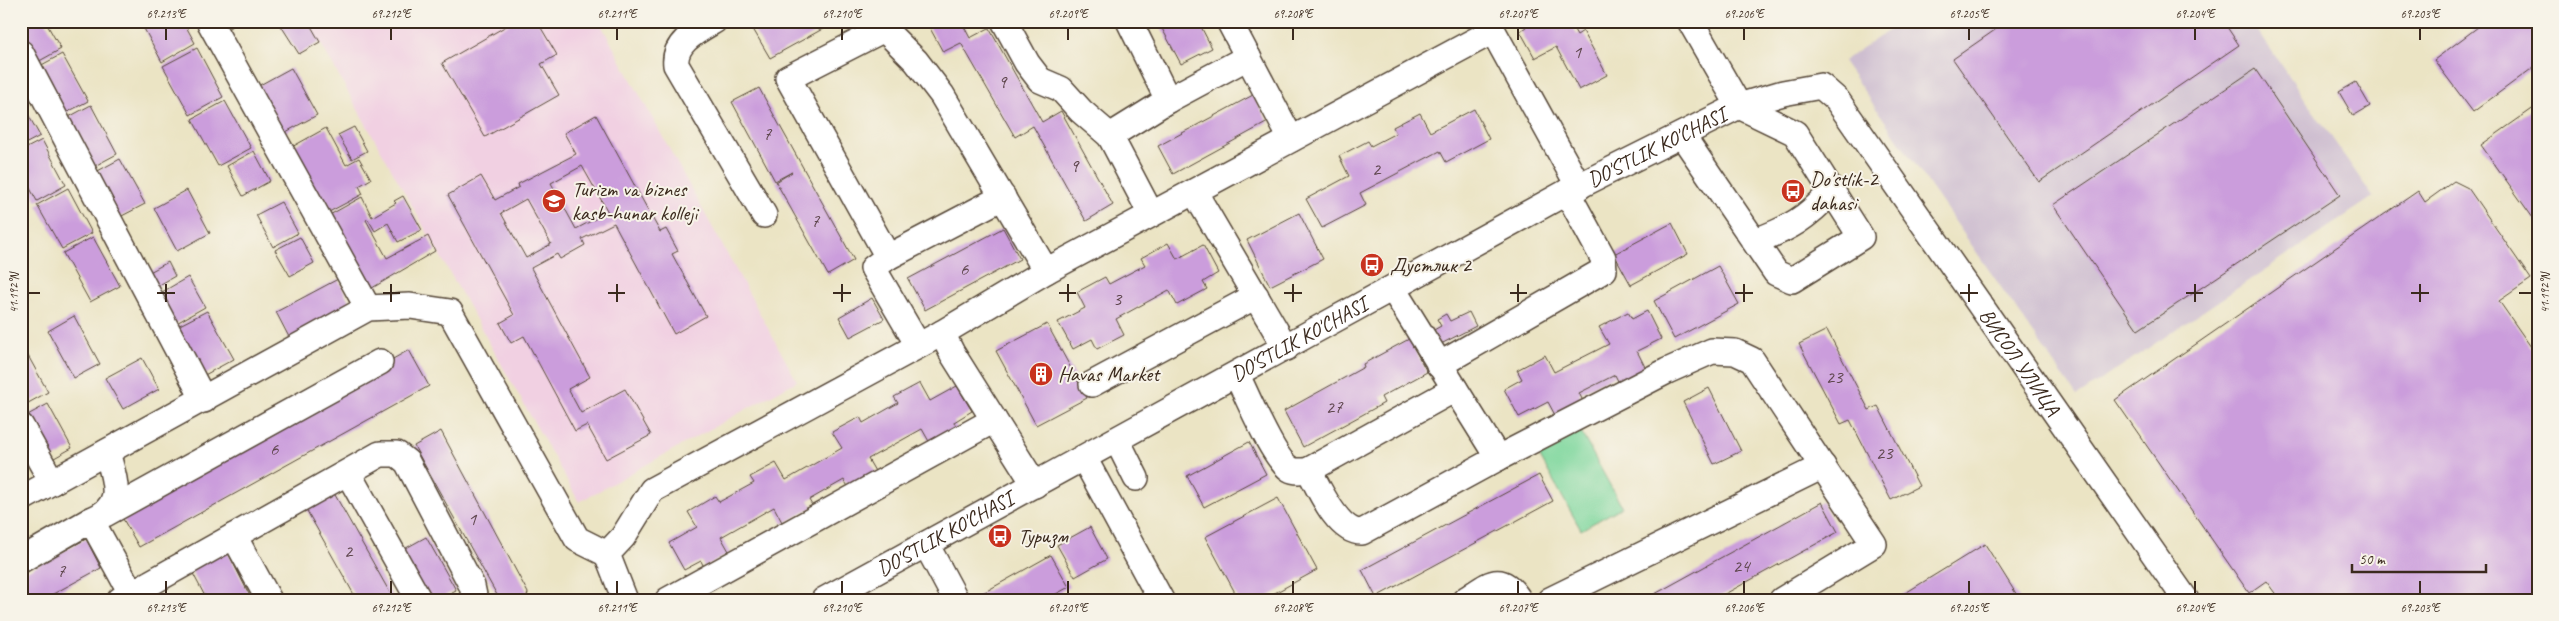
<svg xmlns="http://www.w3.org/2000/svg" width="2559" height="621" font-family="Caveat,sans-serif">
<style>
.built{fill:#f1d0e2}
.industrial{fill:#cebed0}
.green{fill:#7ed79d;stroke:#5c805e}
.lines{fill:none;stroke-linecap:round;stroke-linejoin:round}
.stream{stroke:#6fa0d9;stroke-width:5.5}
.building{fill:#cb9ddc;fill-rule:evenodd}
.minor-casing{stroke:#554637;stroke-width:28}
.minor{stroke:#fff;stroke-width:25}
.ticks{fill:none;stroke:#3b2a1e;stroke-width:2}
.labels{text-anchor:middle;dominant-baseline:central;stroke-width:4;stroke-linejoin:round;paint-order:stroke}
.number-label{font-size:19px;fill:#5f474e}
.street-label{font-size:21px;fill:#3b2a1e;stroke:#f7f3e8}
.poi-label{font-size:21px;fill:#3b2a1e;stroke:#f7f3e8;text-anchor:start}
.neatline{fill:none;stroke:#3b2a1e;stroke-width:2}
.ticks-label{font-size:12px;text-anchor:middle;fill:#3b2a1e}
</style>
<rect width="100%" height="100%" fill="#f7f3e8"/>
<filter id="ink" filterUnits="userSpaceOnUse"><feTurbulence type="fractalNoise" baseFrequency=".02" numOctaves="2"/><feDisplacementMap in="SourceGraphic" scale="10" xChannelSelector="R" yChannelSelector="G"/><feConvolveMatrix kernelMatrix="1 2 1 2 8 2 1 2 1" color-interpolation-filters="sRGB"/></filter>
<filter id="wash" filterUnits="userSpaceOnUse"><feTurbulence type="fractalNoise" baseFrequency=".0096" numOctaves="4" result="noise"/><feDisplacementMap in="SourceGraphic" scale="20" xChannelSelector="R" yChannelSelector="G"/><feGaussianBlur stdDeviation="1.12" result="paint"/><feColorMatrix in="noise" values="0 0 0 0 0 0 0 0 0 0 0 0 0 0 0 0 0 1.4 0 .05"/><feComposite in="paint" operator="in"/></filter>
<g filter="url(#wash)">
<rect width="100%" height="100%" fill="#ebe4c4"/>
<path class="built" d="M308 21H599L797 381 579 502Z"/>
<path class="industrial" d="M1903 21H2251L2373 197 2077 396 1843 61Z"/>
<path class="green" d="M1577 425 1622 507 1581 530 1535 448Z"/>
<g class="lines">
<path class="stream" d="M1828 24 1832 21"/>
</g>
<g id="blocks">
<path class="building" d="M21 21H45L61 49 34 64 21 40Z
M140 21H183L195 43 162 62Z
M218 21H242L223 31Z
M278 21H308L320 42 299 54Z
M515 21H537L557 55 541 64 559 95 485 137 442 63Z
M766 21H837L770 58 753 29Z
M926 21H961L970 38 989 28 1042 122 1061 111 1113 205 1086 221 1033 126 1015 137 961 43 943 52Z
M1158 21H1198L1212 48 1181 64Z
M1523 21H1569L1577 35 1583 31 1607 75 1579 90 1556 47 1535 58 1520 31 1526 27Z
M2008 21H2223L2239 45 2039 182 1953 59Z
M2486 21H2538V64L2473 112 2434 60Z
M197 48 223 97 190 115 163 66Z
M62 54 88 101 62 115 36 68Z
M291 68 317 115 284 133 258 86Z
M2255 69 2340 195 2138 330 2053 205Z
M2356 82 2370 106 2353 116 2339 92Z
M759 88 854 260 828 275 776 182 792 172 775 181 732 102Z
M1253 95 1268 122 1173 174 1158 146Z
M225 101 251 148 218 166 192 119Z
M21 102 40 136 21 146Z
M91 105 117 154 91 168 65 119Z
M2538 105V225L2481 145Z
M1474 109 1489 139 1446 162 1440 151 1360 193 1366 205 1322 228 1306 199 1349 176 1339 156 1368 141 1371 146 1396 133 1393 127 1420 113 1430 132Z
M596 115 660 232 666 229 678 251 672 254 706 316 674 334 614 223 582 239 585 245 560 259 557 254 531 268 590 377 568 389 581 413 625 389 651 435 606 459 587 425 575 431 524 336 511 343 500 323 514 315 448 195 481 176 495 200 519 187 518 184 576 154 564 133ZM582 166 608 212 576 229 551 183ZM526 199 551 244 526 258 501 213Z
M354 127 367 151 352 159 338 135Z
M326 128 346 165 359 158 371 179 359 186 363 194 329 212 290 148Z
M42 140 66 185 37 201 21 172V151Z
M254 151 270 181 243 196 227 166Z
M120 159 145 204 118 218 94 173Z
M2454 181 2468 188 2531 279 2499 301 2538 357V600H2280L2266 581 2249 593 2115 400 2418 191 2425 202Z
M68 188 92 233 62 249 37 205Z
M187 190 210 233 177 251 154 208Z
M403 196 422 230 398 242 388 223 375 231 368 219 366 220 387 258 428 236 435 251 367 291 326 217 362 197 372 217 396 203 394 201Z
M281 202 298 233 273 247 256 215Z
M1299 213 1323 259 1270 286 1247 240Z
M1672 223 1688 254 1631 285 1614 254Z
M1003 228 1020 259 925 310 908 279Z
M93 237 120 286 90 302 63 253Z
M300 237 314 263 290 276 275 250Z
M1168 243 1177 259 1203 245 1218 273 1203 282 1207 289 1177 305 1169 290 1116 319 1124 335 1097 349 1092 339 1073 349 1058 322 1085 308 1077 292 1105 277 1109 284 1145 265 1141 258Z
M168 262 175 276 154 288 146 274Z
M1718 266 1739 304 1674 339 1654 301Z
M188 277 205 307 173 325 157 295Z
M338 279 352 307 290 339 276 312Z
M872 298 884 319 850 337 839 317Z
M207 311 234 359 201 377 174 328Z
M1647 311 1661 339 1637 351 1646 369 1619 383 1615 375 1579 393 1584 403 1556 417 1548 402 1519 417 1504 389 1522 379 1517 370 1545 355 1554 372 1609 344 1599 327 1628 312 1632 319Z
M1469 312 1476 326 1439 345 1432 331 1441 326 1437 319 1446 314 1450 321Z
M74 316 100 364 74 378 48 331Z
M1047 324 1087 398 1036 425 996 351Z
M1827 330 1869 410 1878 406 1919 486 1891 500 1850 420 1841 424 1799 344Z
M1409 339 1427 372 1381 397 1384 403 1303 447 1284 411 1364 367 1363 364Z
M21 343 48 392 21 407Z
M409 350 429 386 139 547 119 512Z
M142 358 159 389 123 409 105 378Z
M920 383 930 401 957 386 972 411 954 422 958 430 931 445 922 429 868 459 876 473 849 488 844 480 809 500 813 507 783 524 774 507 721 537 730 553 704 567 701 561 684 570 669 543 697 527 688 512 715 496 719 502 754 483 750 477 776 463 786 480 842 448 832 432 860 417 863 423 898 403 894 397Z
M1709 388 1741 451 1714 464 1683 402Z
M48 404 72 448 47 462 22 418Z
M441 431 528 593 526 600H495L497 595 414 446Z
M1249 442 1266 474 1204 507 1187 476Z
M1539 475 1553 501 1376 597 1362 570Z
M330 486 394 600H357L302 502Z
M1278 498 1317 570 1262 600H1239L1205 537Z
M1822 502 1838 532 1714 600H1644Z
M1090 527 1107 559 1075 577 1057 545Z
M426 537 456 590 437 600H425L399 552Z
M86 539 101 568 42 600H21V574Z
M1985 544 2020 600H1894Z
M225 547 252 600H207L189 566Z
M1051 555 1069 587 1045 600H975L974 598Z"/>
</g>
</g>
<g filter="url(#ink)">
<use href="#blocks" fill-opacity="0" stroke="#554637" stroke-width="1"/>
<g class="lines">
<g class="minor-casing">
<g id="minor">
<path d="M209 21 368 308"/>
<path d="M714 21C697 31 673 43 676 65L764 215"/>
<path d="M879 21 884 29 788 78 888 257 873 268 918 345"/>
<path d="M1004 21 1027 63 1040 80 1061 89 1081 111 1110 136"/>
<path d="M1129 21 1168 100"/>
<path d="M1229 21 1291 139"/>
<path d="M1690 21 1739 106"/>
<path d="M884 29 916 61 942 95 1046 271"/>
<path d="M1493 31 1579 187"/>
<path d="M21 53 204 400"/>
<path d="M1682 135 1776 273 1792 280 1861 237 1795 133 1739 106"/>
<path d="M1195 193 1286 348"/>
<path d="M1151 214 1110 136 1168 100 1248 57"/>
<path d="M1755 241C1789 229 1807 218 1832 191"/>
<path d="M888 257 1003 197"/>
<path d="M1393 289 1498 458 1667 371 1712 351 1735 352 1752 360 1874 544 1782 600"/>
<path d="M942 333 952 353 1035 485"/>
<path d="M1439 365 1604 270 1603 258 1567 192"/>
<path d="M1237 375C1246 394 1274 460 1290 469 1295 472 1302 471 1309 470L1455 389"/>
<path d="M1092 384 1256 296"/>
<path d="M21 426 52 482"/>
<path d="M1117 440 1136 478"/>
<path d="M107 452C115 482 126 506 91 520L135 600"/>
<path d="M1084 458 1161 600"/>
<path d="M1309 470C1319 489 1338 533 1362 532L1498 458"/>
<path d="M348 473 419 600"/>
<path d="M21 499 368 308 410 306 450 312 577 539 607 554"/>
<path d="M105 514 380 362"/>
<path d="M234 536 269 600"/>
<path d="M926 544 956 600"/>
<path d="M21 560 91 520"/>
<path d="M120 600 380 454H397L407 462 472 586 475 600"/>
<path d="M625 600 607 554 623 537 652 490 942 333 1046 271 1493 31 1488 21"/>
<path d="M668 600 994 420"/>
<path id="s1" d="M824 600 1567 192 1739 106 1783 93 1821 86 1837 100 2186 600"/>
<path d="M1465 600C1489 585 1500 570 1519 600"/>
<path d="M1550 600 1823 466"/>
</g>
</g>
<use href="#minor" class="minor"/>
</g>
</g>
<path class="ticks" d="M166 28V40M391 28V40M617 28V40M842 28V40M1068 28V40M1293 28V40M1518 28V40M1744 28V40M1969 28V40M2195 28V40M2420 28V40M166 284V302M391 284V302M617 284V302M842 284V302M1068 284V302M1293 284V302M1518 284V302M1744 284V302M1969 284V302M2195 284V302M2420 284V302M28 293H40M157 293H175M383 293H400M608 293H625M833 293H851M1059 293H1076M1284 293H1302M1510 293H1527M1735 293H1753M1960 293H1978M2186 293H2203M2411 293H2429M2519 293H2532M166 581V594M391 581V594M617 581V594M842 581V594M1068 581V594M1293 581V594M1518 581V594M1744 581V594M1969 581V594M2195 581V594M2420 581V594"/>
<defs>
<g id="bus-disc" transform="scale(1.25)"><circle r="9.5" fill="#c8321e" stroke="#f7f3e8"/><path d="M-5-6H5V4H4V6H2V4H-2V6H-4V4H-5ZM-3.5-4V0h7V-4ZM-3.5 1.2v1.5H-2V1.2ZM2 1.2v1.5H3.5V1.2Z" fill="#fff"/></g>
<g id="university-disc" transform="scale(1.25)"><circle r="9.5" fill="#c8321e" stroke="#f7f3e8"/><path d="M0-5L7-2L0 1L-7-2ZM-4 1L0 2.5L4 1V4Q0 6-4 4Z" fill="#fff"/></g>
<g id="building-disc" transform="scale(1.25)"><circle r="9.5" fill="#c8321e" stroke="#f7f3e8"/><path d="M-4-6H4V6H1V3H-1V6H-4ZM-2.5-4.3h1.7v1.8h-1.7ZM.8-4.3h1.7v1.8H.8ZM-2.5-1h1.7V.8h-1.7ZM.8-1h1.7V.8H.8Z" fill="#fff"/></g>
</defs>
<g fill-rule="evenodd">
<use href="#bus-disc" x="1793" y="191"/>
<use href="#university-disc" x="554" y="201"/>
<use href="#bus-disc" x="1372" y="265"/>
<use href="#building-disc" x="1041" y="374"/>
<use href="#bus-disc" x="1000" y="536"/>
</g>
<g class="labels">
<g class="number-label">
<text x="1577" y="52">1</text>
<text x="1002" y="82">9</text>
<text x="767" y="134">7</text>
<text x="1074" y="166">9</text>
<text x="1376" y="169">2</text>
<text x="815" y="221">7</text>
<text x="964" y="269">6</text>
<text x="1117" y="299">3</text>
<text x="1834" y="377">23</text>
<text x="1334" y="407">27</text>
<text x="274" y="449">6</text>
<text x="1884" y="453">23</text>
<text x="472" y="519">1</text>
<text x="348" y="551">2</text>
<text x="1741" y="566">24</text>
<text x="61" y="571">7</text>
</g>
<g class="street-label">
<text stroke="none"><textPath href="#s1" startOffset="948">DO'STLIK KO'CHASI</textPath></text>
<text stroke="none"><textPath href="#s1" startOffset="542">DO'STLIK KO'CHASI</textPath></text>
<text stroke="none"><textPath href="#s1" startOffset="1465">ВИСОЛ УЛИЦА</textPath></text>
<text stroke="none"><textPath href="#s1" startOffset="138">DO'STLIK KO'CHASI</textPath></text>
</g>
<g class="poi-label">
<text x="1810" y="179">Do'stlik-2<tspan x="1810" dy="24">dahasi</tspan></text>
<text x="572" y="189">Turizm va biznes<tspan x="572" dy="24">kasb-hunar kolleji</tspan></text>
<text x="1390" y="265">Дустлик 2</text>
<text x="1058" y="374">Havas Market</text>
<text x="1018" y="536">Туризм</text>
</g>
</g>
<rect width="2559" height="621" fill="none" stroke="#f7f3e8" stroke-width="55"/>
<path d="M2352 564v8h134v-8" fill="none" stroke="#3b2a1e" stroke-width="2.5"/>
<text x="2359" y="564" font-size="15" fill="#3b2a1e" stroke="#f7f3e8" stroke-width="4" paint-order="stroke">50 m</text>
<rect x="28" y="28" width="2504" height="566" class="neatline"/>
<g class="ticks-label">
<text x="166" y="18">69.213°E</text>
<text x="391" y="18">69.212°E</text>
<text x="617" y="18">69.211°E</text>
<text x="842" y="18">69.210°E</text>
<text x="1068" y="18">69.209°E</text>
<text x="1293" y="18">69.208°E</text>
<text x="1518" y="18">69.207°E</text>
<text x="1744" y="18">69.206°E</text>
<text x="1969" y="18">69.205°E</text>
<text x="2195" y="18">69.204°E</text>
<text x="2420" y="18">69.203°E</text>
<text transform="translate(2545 293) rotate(-90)" y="4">41.192°N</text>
<text transform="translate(14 293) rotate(-90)" y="4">41.192°N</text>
<text x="166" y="612">69.213°E</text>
<text x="391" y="612">69.212°E</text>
<text x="617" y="612">69.211°E</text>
<text x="842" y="612">69.210°E</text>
<text x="1068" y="612">69.209°E</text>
<text x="1293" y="612">69.208°E</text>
<text x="1518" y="612">69.207°E</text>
<text x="1744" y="612">69.206°E</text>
<text x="1969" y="612">69.205°E</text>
<text x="2195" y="612">69.204°E</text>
<text x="2420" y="612">69.203°E</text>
</g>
</svg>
